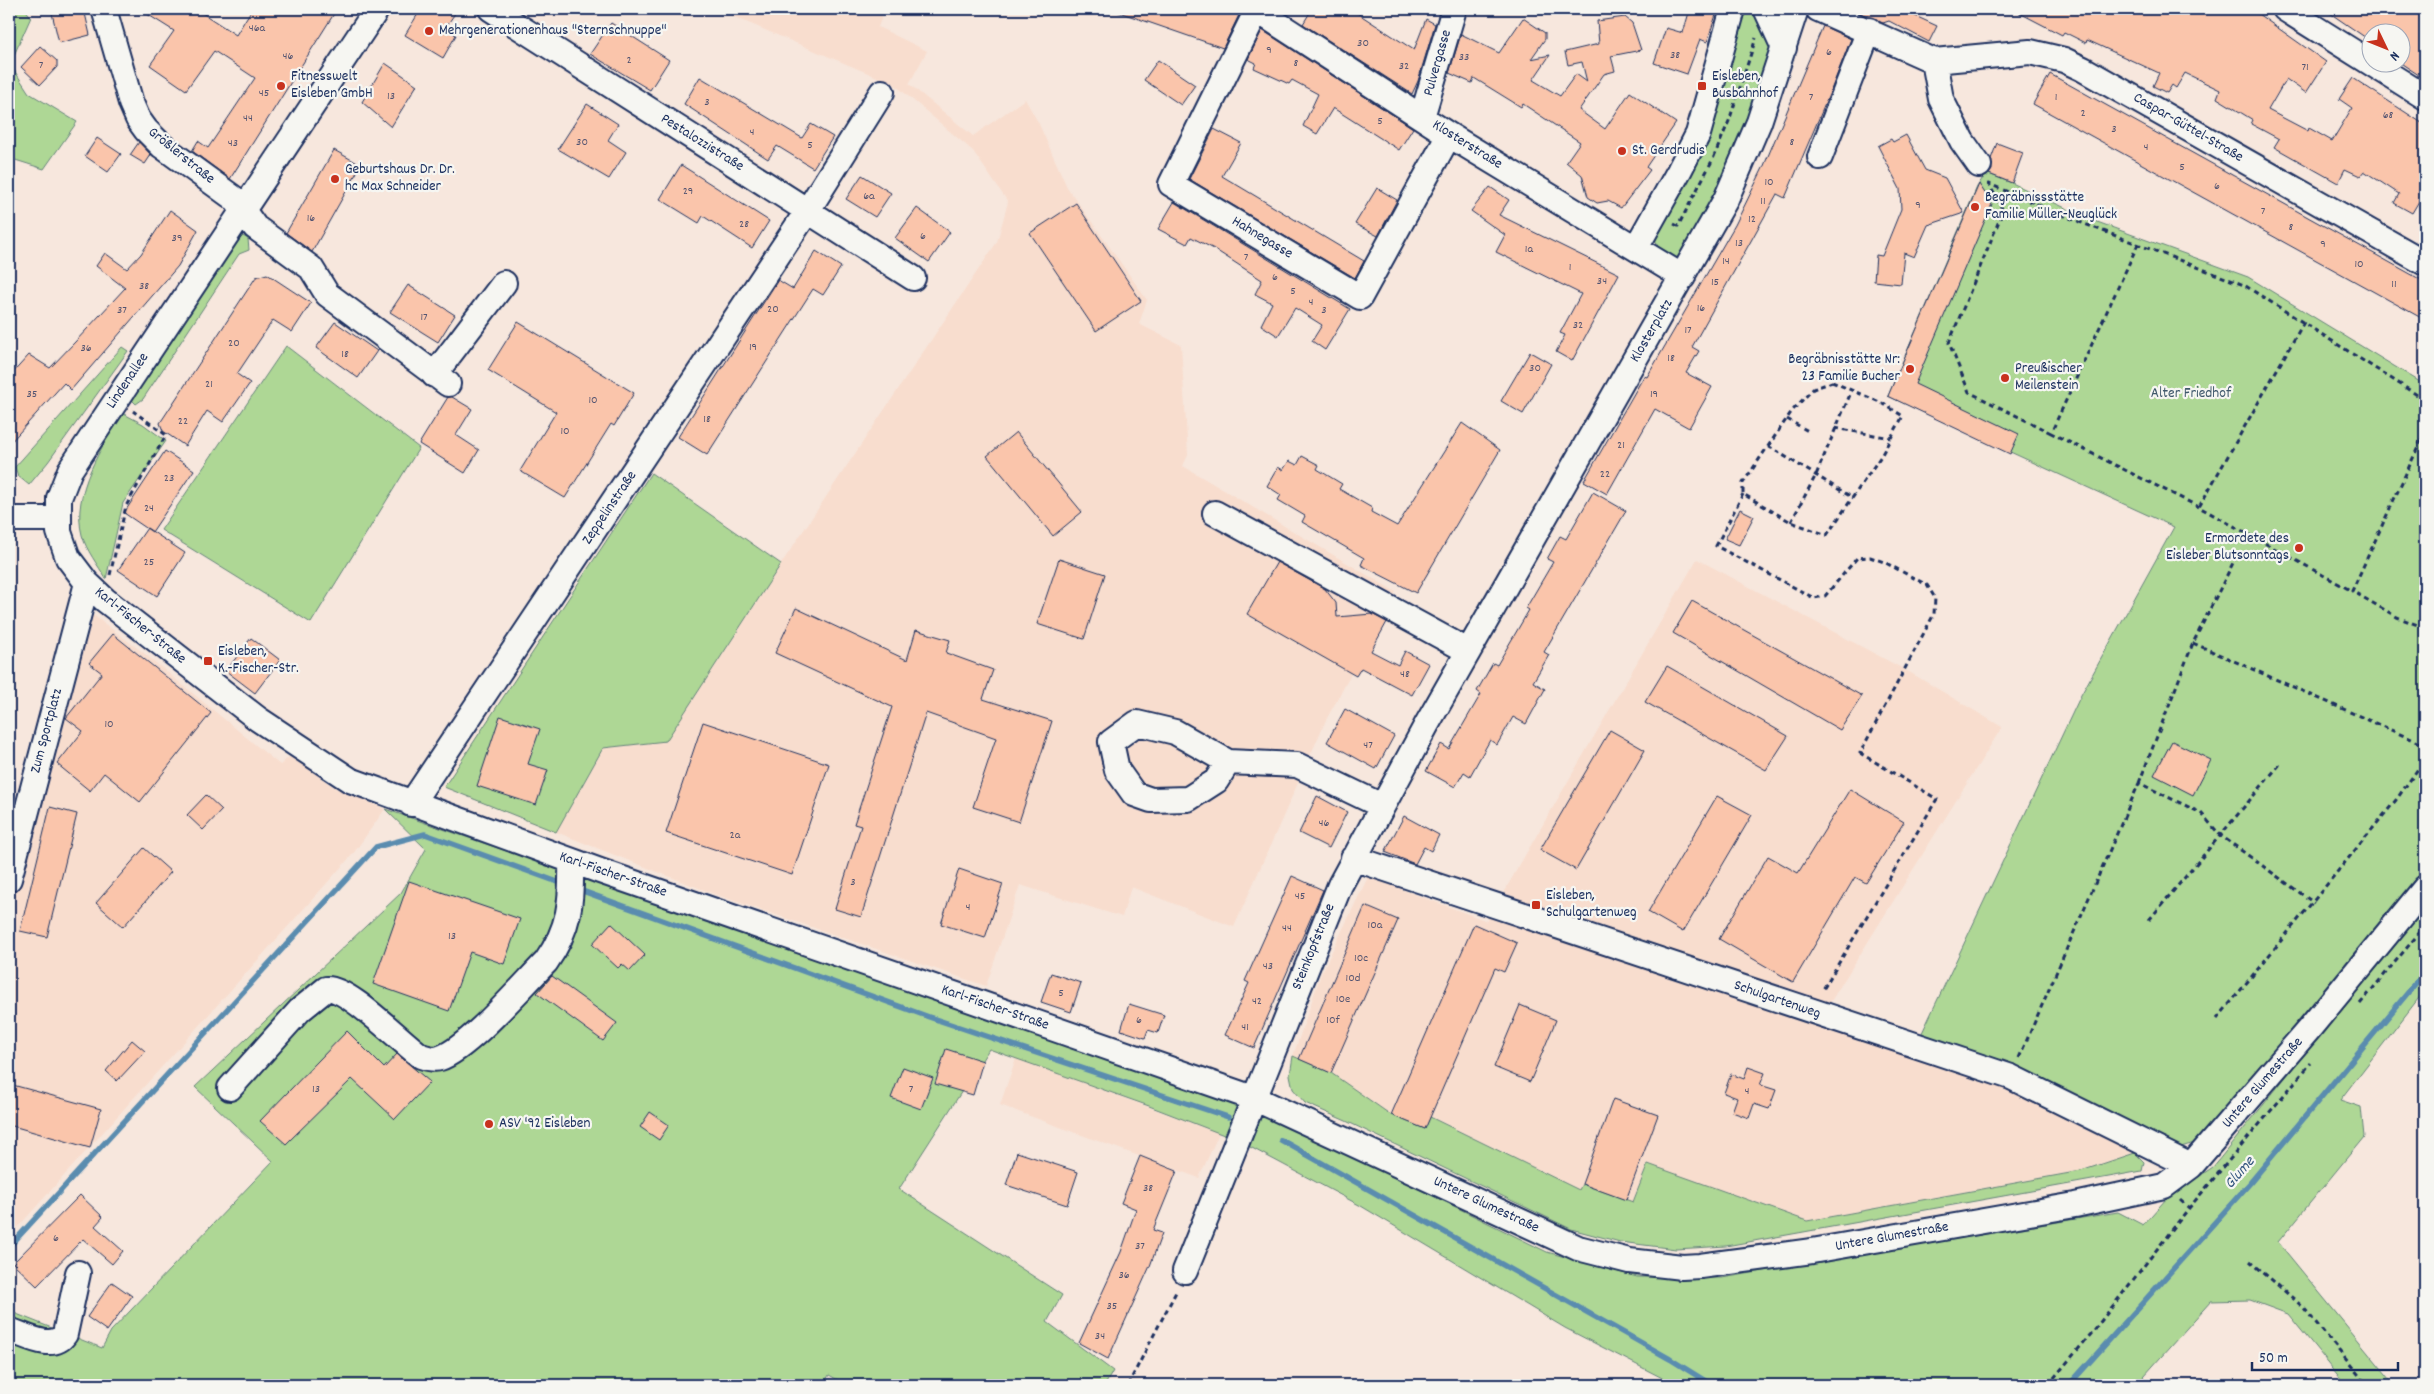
<svg xmlns="http://www.w3.org/2000/svg" width="2434" height="1394" font-family="Dekko,sans-serif">
<style>
.built{fill:#f8ddce}
.green{fill:#aed795;stroke:#64837a}
.lines{fill:none;stroke-linecap:round;stroke-linejoin:round}
.stream{stroke:#5a8caf;stroke-width:5.5}
.building{fill:#fac5ab;stroke:#1b2f5e}
.minor-casing{stroke:#1b2f5e;stroke-width:28}
.path{stroke:#1b2f5e;stroke-width:3;stroke-dasharray:5 4;stroke-linecap:butt}
.minor{stroke:#f6f6f2;stroke-width:24}
.poi-dot{fill:#c8321e;stroke:#f6f6f2;stroke-width:2}
.labels{text-anchor:middle;dominant-baseline:central;stroke-width:4.5;stroke-linejoin:round;paint-order:stroke}
.number-label{font-size:12px;fill:#535471}
.poi-label{font-size:15px;fill:#1b2f5e;stroke:#f6f6f2;text-anchor:start}
.street-label{font-size:15px;fill:#1b2f5e;stroke:#f6f6f2}
.park-label{font-size:15px;fill:#40596c;stroke:#f6f6f2}
.water-label{font-size:16px;font-style:italic;fill:#355680;stroke:#f6f6f2}
</style>
<rect width="100%" height="100%" fill="#f7e7dd"/>
<filter id="ink" filterUnits="userSpaceOnUse"><feTurbulence type="fractalNoise" baseFrequency=".02" numOctaves="2"/><feDisplacementMap in="SourceGraphic" scale="10" xChannelSelector="R" yChannelSelector="G"/><feConvolveMatrix kernelMatrix="1 2 1 2 8 2 1 2 1" color-interpolation-filters="sRGB"/></filter>
<g filter="url(#ink)">
<path class="built" d="M715 9H885L878 27 927 51 909 84 973 136 1025 99 1039 124 1067 187 1147 300 1139 324 1181 345 1188 455 1183 466 1396 592 1326 720 1234 927 1131 887 1122 917 1020 885 986 986 714 894 556 832 603 748 666 741 781 564 997 242 1008 202 973 151 894 84Z
M1697 559 1911 673 2002 727 1818 1022 2011 1087 2135 1153 2081 1171 1807 1221 1648 1165 1633 1203 1582 1184 1579 1190 1431 1117 1425 1129 1391 1115 1331 1073 1293 1056 1321 974 1368 877 1487 921Z
M85 609 145 654 280 765 290 756 335 788 385 809 353 854 9 1237V920Z
M1016 1058 1219 1133 1199 1178 1000 1105Z"/>
<path class="green" d="M9 9H25L31 17 10 64 29 93 77 122 44 169 9 158Z
M1743 9H1760C1764 18 1773 31 1773 41 1774 67 1703 239 1684 255 1669 267 1654 247 1655 234Z
M1986 173 2012 183 2089 219 2248 277 2425 385V871L2262 1072 2201 1141 2181 1147 2023 1071 1921 1035 2081 695 2174 527 1888 396 1977 187Z
M243 236 248 239 249 250 239 254 143 399 136 404 130 398 236 242Z
M286 346 419 448 311 623 161 530Z
M122 347 128 351 48 462 29 485 18 476 15 467Z
M122 413 143 424 166 441 123 503 106 579C98 565 86 550 82 535 71 493 102 447 122 413Z
M651 473 781 564 666 741 603 748 556 832 444 787Z
M385 809 1269 1115 1547 1252 1637 1277 1722 1278 2118 1212 2143 1225 2167 1198 2213 1167 2425 905V990L2340 1100 2361 1107 2364 1137 2278 1242 2395 1385H2346L2288 1314 2250 1300 2211 1301 2136 1385H1676L1565 1328 1361 1206 1237 1140 1149 1106 989 1049 899 1189 1062 1295 1047 1322 1113 1371 1105 1385H847L829 1375 823 1385H9V1311L102 1348 111 1331 273 1161 195 1087 401 893 426 849Z
M1293 1056 1331 1073 1391 1115 1425 1129 1430 1117 1579 1190 1582 1184 1633 1202 1648 1164 1807 1221 2081 1171 2135 1153 2144 1162 2142 1171 1726 1246 1676 1249 1620 1242 1571 1229 1346 1121 1305 1103 1293 1089 1290 1075Z"/>
<g class="lines">
<path class="stream" d="M577 889 929 1017 1228 1117
M1281 1140 1670 1359 1712 1385
M9 1247 376 847 425 834 566 885
M2069 1385 2250 1183 2425 972"/>
</g>
<path class="building" d="M51 9H84L90 35 59 43Z
M139 9H196L236 35 252 9H337L230 179 192 151 198 141 208 148 255 78 214 51 186 90 150 65 174 31Z
M421 9H458L445 28 456 35 443 58 405 35Z
M1117 9H1224L1239 15 1223 48 1116 11Z
M1312 9H1351L1414 50 1426 19 1435 24 1418 81 1412 94 1303 24Z
M1690 9H1709L1717 12 1707 42 1700 39 1687 74 1654 63 1666 28 1683 33Z
M1851 9H1917L1918 11 1911 14 1937 26 1929 42 1889 21 1883 23Z
M2012 9H2251L2326 62 2306 93 2286 79 2268 110 2308 131 2309 128 2332 141 2352 108 2339 99 2353 78 2425 125V191L2412 213 2394 203 2399 194 2364 171 2360 176 2345 169 2338 183 2274 147 2279 139 2251 124 2253 120 2217 98 2220 90 2185 73 2176 88 2172 85 2167 93 2153 86 2159 73 2087 40 2086 43 2064 32 2062 35Z
M2324 9H2425V79L2402 64V32H2372V42Z
M1625 17 1632 23 1641 50 1611 56 1615 71 1604 74 1579 110 1605 129 1630 92 1676 123 1646 167 1650 170 1621 208 1608 201 1597 203 1588 197 1582 175 1566 162 1580 142 1523 104 1521 107 1474 78 1472 83 1449 73 1461 34 1499 53 1523 18 1545 33V39L1531 59 1550 55 1533 80 1560 96 1576 74 1587 82 1582 62 1568 65 1565 52 1599 44 1597 21Z
M611 23 669 60 650 90 590 54Z
M1823 26 1851 39 1831 90 1785 198 1777 194 1692 347 1699 351 1686 373 1712 387 1689 428 1655 409 1607 494 1584 481 1644 376 1647 377 1735 225 1763 168Z
M1262 30 1413 128 1399 150 1333 108 1317 134 1303 126 1318 94 1292 80 1289 84 1254 68 1256 63 1248 59Z
M40 46 57 61V67L40 85 21 67Z
M1158 60 1195 85 1181 105 1144 80Z
M385 63 417 85 391 127 362 102Z
M2050 74 2425 282V320L2033 104Z
M700 77 802 138 811 124 833 137 813 168 777 146 768 159 684 104Z
M587 104 618 124 608 140 626 152 609 179 558 149Z
M1214 129 1241 143 1222 176 1364 261 1355 278 1189 179Z
M1906 135 1925 170 1945 178 1964 213 1928 225 1914 257 1904 253 1901 284 1874 281 1876 255 1882 256 1901 209 1900 189 1878 146 1891 139 1893 142Z
M97 138 121 154 108 172 85 156Z
M139 142 151 155 145 164 130 155Z
M1997 143 2023 153 2012 183 1989 174 1992 170 1991 159Z
M334 150 361 165 312 252 286 233Z
M681 165 769 221 752 248 703 216 699 223 660 199Z
M862 175 891 193 875 217 846 199Z
M1979 184 1992 204 1915 384 2019 434 2010 454 1888 396Z
M1490 187 1509 200 1499 215 1619 274 1572 361 1556 352 1565 335 1560 333 1581 294 1496 252 1505 235 1471 211Z
M1377 188 1397 200 1378 236 1355 224Z
M1174 202 1350 309 1325 350 1312 341 1322 325 1295 308 1278 336 1261 325 1272 303 1255 294 1262 280 1214 249 1191 237 1187 244 1158 229Z
M1076 203 1141 301 1096 331 1030 233Z
M917 208 950 232 929 262 895 238Z
M170 210 198 230 178 266 71 390 64 383 9 444V377L29 355 50 368 75 342 125 288 96 266 105 253 127 269 141 254Z
M816 251 841 267 823 295 813 289 707 455 678 437 778 280 793 289Z
M267 274 311 303 292 332 273 320 237 374 250 383 223 422 207 411 185 446 163 431 160 423 256 277Z
M408 285 455 315 438 342 390 312Z
M335 322 377 351 358 378 316 348Z
M518 322 634 393 614 426 611 424 565 498 520 471 556 412 488 370Z
M1530 352 1551 364 1523 414 1501 401Z
M448 397H452L472 409 456 435 479 450 465 473 419 444Z
M1462 423 1500 450 1416 593 1361 565 1364 558 1302 522 1305 516 1278 500 1281 495 1267 486 1278 467 1283 470 1289 461 1297 465 1302 456 1319 465 1317 469 1342 484 1339 489 1372 508 1371 512 1397 526Z
M1016 432 1082 512 1053 536 987 456Z
M165 451 194 470 152 532 124 513Z
M1593 492 1626 511 1544 652 1549 655 1533 682 1545 689 1526 724 1513 717 1497 745 1490 740 1470 776 1464 772 1455 787 1426 771 1441 744 1449 749 1481 694 1477 691 1493 663 1497 665 1529 610 1526 608 1553 562 1547 559 1560 536 1566 539Z
M1740 509 1754 516 1739 545 1725 539Z
M147 528 185 553 157 596 118 570Z
M1059 559 1105 574 1084 639 1037 624Z
M1277 562 1325 589 1336 603 1337 617 1372 614 1387 622 1371 651 1398 665 1405 651 1429 664 1412 695 1361 668 1356 676 1247 614Z
M1692 601 1862 696 1840 730 1673 633Z
M796 608 907 660 916 630 950 640 946 653 993 670 983 699 1052 721 1019 822 973 807 996 738 926 713 861 917 835 909 861 826 854 824 892 707 775 653Z
M113 634 211 713 140 802 104 773 90 791 57 764 83 731 66 718 102 673 89 663Z
M251 638 280 660 255 693 226 671Z
M1667 666 1788 736 1766 770 1645 702Z
M1345 709 1394 736 1376 769 1327 742Z
M500 716 540 729 528 764 548 770 536 805 477 786Z
M703 722 829 764 792 875 666 833Z
M1610 730 1645 750 1576 870 1540 850Z
M2172 741 2211 760 2193 795 2154 775Z
M1850 789 1904 822 1866 883 1855 877 1793 982 1719 939 1768 856 1798 873Z
M206 795 222 810 203 830 187 815Z
M1317 796 1347 812 1329 848 1299 833Z
M1717 796 1752 815 1683 932 1648 912Z
M50 807 77 814 47 937 20 931Z
M1404 816 1439 835 1431 851 1424 847 1415 864 1385 852Z
M144 848 171 872 123 927 96 903Z
M959 869 1003 884 985 938 941 924Z
M1292 876 1323 890 1254 1048 1225 1035 1249 983 1245 981Z
M409 881 520 919 504 964 470 952 449 1011 373 984Z
M1365 906 1398 920 1331 1073 1299 1059Z
M611 923 645 955 630 971 622 964 618 968 592 944Z
M1474 924 1517 943 1504 972 1495 968 1425 1129 1391 1115Z
M1051 973 1081 983 1071 1012 1041 1002Z
M552 976 617 1023 603 1041 537 993Z
M1129 1004 1164 1015 1158 1033 1148 1030 1145 1038 1121 1030Z
M1520 1005 1556 1020 1530 1082 1494 1067Z
M347 1031 384 1068 397 1054 430 1082 395 1119 352 1079 286 1144 260 1121Z
M132 1040 145 1051 117 1081 106 1071Z
M946 1049 983 1061 973 1095 935 1084Z
M903 1067 933 1078 921 1109 891 1098Z
M1748 1067 1765 1073 1760 1085 1776 1090 1769 1109 1754 1104 1749 1118 1732 1112 1737 1098 1724 1093 1731 1074 1744 1079Z
M9 1084 101 1109 90 1148 9 1125Z
M1613 1099 1658 1115 1626 1200 1582 1184Z
M650 1112 669 1125 659 1140 640 1127Z
M1017 1152 1078 1172 1067 1205 1006 1185Z
M1140 1156 1177 1171 1153 1230 1162 1233 1150 1266 1108 1359 1079 1343 1121 1252 1136 1209 1121 1203Z
M80 1195 103 1217 95 1226 123 1251 112 1264 83 1239 37 1286 13 1263Z
M112 1282 132 1296 107 1331 87 1317Z"/>
<g class="lines">
<g class="minor-casing">
<path id="minor" d="M104 9 131 103 138 119 146 130 162 146 235 199 255 227 311 268 327 294 448 384
M377 9 70 470 59 498V532L68 558 87 583 105 600 258 719 350 780 600 871 1256 1099 1578 1248 1629 1261 1682 1267 1700 1266 1812 1251 2075 1205 2164 1186 2191 1166 2309 1029 2425 888
M491 9 913 278
M1255 9 1449 135 1683 277
M1766 9 1784 48
M1818 9 1934 61 1941 99 1962 141 1979 165
M2285 9 2425 97
M1257 10 1171 184 1360 297 1449 135
M1934 61 2030 52 2064 60 2083 69 2425 263
M1422 117 1454 9
M1820 157 1869 30
M1636 248 1679 171 1698 134 1733 9
M434 375 504 283
M1215 513 1468 651
M9 519H57
M1228 762 1216 781 1188 799 1151 800 1134 794 1117 770 1111 742 1137 723 1175 732 1228 762 1297 765 1382 806
M411 804 808 210 882 92
M1353 858 2011 1077 2191 1166
M9 879 87 583
M230 1088 300 1010 326 989C347 986 401 1042 421 1056 427 1058 434 1060 440 1058 468 1049 523 985 546 962 570 928 572 901 571 861
M1185 1271 1340 885 1427 724 1726 199 1759 122 1796 9
M9 1330C25 1335 53 1352 65 1334L78 1273"/>
</g>
<path class="path" d="M1674 224 1678 226 1713 159 1729 121 1756 38
M2138 244 2051 433 2199 507
M2304 322 2199 507 2352 591
M1832 382 1882 403 1903 416 1881 456 1827 535 1791 522 1743 494V483L1792 411 1813 389Z
M1787 419 1808 431
M1835 428 1891 438
M2425 432 2352 591 2397 617 2425 628
M2051 433 1969 392 1949 343 2003 211 1989 184 2077 221 2244 285 2425 400
M1768 446 1853 498
M1743 494 1716 546 1814 598 1825 596 1857 558 1870 557 1884 562 1927 585 1935 598 1934 614 1860 753 1937 799 1822 991
M1791 522 1816 475 1852 390
M110 575 126 506 166 435 133 411
M2193 643 2425 745
M2139 783 2193 643 2237 555
M2149 920 2281 763
M2360 1004 2425 926
M2217 1019 2396 800 2425 759
M2019 1058 2139 783 2201 813 2220 835 2314 903
M2180 1200 2189 1208
M2250 1261 2303 1307 2367 1385
M1128 1385 1177 1290
M2048 1385 2091 1334 2189 1208 2311 1063"/>
<use href="#minor" class="minor"/>
</g>
</g>
<g class="poi-dot">
<circle cx="429" cy="31" r="5"/>
<circle cx="281" cy="86" r="5"/>
<rect x="1697" y="81" width="10" height="10" rx="2.5"/>
<circle cx="1622" cy="151" r="5"/>
<circle cx="335" cy="179" r="5"/>
<circle cx="1975" cy="207" r="5"/>
<circle cx="1910" cy="369" r="5"/>
<circle cx="2005" cy="378" r="5"/>
<circle cx="2299" cy="548" r="5"/>
<rect x="203" y="656" width="10" height="10" rx="2.5"/>
<rect x="1531" y="900" width="10" height="10" rx="2.5"/>
<circle cx="489" cy="1124" r="5"/>
</g>
<g class="labels">
<g class="number-label">
<text x="257" y="28">46a</text>
<text x="1363" y="43">30</text>
<text x="1269" y="50">9</text>
<text x="1829" y="52">6</text>
<text x="1675" y="55">38</text>
<text x="288" y="56">46</text>
<text x="1464" y="57">33</text>
<text x="629" y="60">2</text>
<text x="1296" y="63">8</text>
<text x="41" y="65">7</text>
<text x="1404" y="66">32</text>
<text x="2305" y="67">71</text>
<text x="264" y="93">45</text>
<text x="391" y="96">13</text>
<text x="1811" y="97">7</text>
<text x="2056" y="97">1</text>
<text x="707" y="102">3</text>
<text x="2083" y="113">2</text>
<text x="2388" y="115">68</text>
<text x="248" y="118">44</text>
<text x="1380" y="121">5</text>
<text x="2114" y="129">3</text>
<text x="752" y="132">4</text>
<text x="582" y="142">30</text>
<text x="1792" y="142">8</text>
<text x="233" y="143">43</text>
<text x="810" y="145">5</text>
<text x="2146" y="147">4</text>
<text x="2182" y="167">5</text>
<text x="1769" y="182">10</text>
<text x="2217" y="186">6</text>
<text x="688" y="191">29</text>
<text x="869" y="196">6a</text>
<text x="1763" y="201">11</text>
<text x="1918" y="205">9</text>
<text x="2263" y="211">7</text>
<text x="311" y="218">16</text>
<text x="1752" y="219">12</text>
<text x="744" y="224">28</text>
<text x="2291" y="227">8</text>
<text x="923" y="236">6</text>
<text x="177" y="238">39</text>
<text x="1739" y="243">13</text>
<text x="2323" y="244">9</text>
<text x="1529" y="249">1a</text>
<text x="1246" y="257">7</text>
<text x="1726" y="261">14</text>
<text x="2359" y="264">10</text>
<text x="1570" y="267">1</text>
<text x="1275" y="277">6</text>
<text x="1602" y="281">34</text>
<text x="1715" y="282">15</text>
<text x="2394" y="284">11</text>
<text x="144" y="286">38</text>
<text x="1293" y="291">5</text>
<text x="1311" y="302">4</text>
<text x="1701" y="308">16</text>
<text x="773" y="309">20</text>
<text x="122" y="310">37</text>
<text x="1324" y="310">3</text>
<text x="424" y="317">17</text>
<text x="1578" y="325">32</text>
<text x="1688" y="330">17</text>
<text x="234" y="343">20</text>
<text x="753" y="347">19</text>
<text x="86" y="348">36</text>
<text x="345" y="354">18</text>
<text x="1671" y="358">18</text>
<text x="1535" y="368">30</text>
<text x="209" y="384">21</text>
<text x="32" y="394">35</text>
<text x="1654" y="394">19</text>
<text x="593" y="400">10</text>
<text x="707" y="419">18</text>
<text x="183" y="421">22</text>
<text x="565" y="431">10</text>
<text x="1621" y="445">21</text>
<text x="1605" y="474">22</text>
<text x="169" y="478">23</text>
<text x="149" y="508">24</text>
<text x="149" y="562">25</text>
<text x="1405" y="674">48</text>
<text x="109" y="724">10</text>
<text x="1368" y="745">47</text>
<text x="1324" y="823">46</text>
<text x="735" y="835">2a</text>
<text x="853" y="882">3</text>
<text x="1300" y="896">45</text>
<text x="968" y="907">4</text>
<text x="1375" y="925">10a</text>
<text x="1287" y="928">44</text>
<text x="452" y="936">13</text>
<text x="1361" y="958">10c</text>
<text x="1268" y="966">43</text>
<text x="1353" y="978">10d</text>
<text x="1061" y="993">5</text>
<text x="1343" y="999">10e</text>
<text x="1257" y="1001">42</text>
<text x="1139" y="1020">6</text>
<text x="1333" y="1020">10f</text>
<text x="1245" y="1027">41</text>
<text x="316" y="1089">13</text>
<text x="911" y="1089">7</text>
<text x="1747" y="1091">4</text>
<text x="1148" y="1188">38</text>
<text x="56" y="1238">6</text>
<text x="1140" y="1246">37</text>
<text x="1124" y="1275">36</text>
<text x="1112" y="1306">35</text>
<text x="1100" y="1336">34</text>
</g>
<g class="poi-label">
<text x="439" y="31">Mehrgenerationenhaus "Sternschnuppe"</text>
<text x="291" y="77">Fitnesswelt<tspan x="291" dy="17">Eisleben GmbH</tspan></text>
<text x="1712" y="77">Eisleben,<tspan x="1712" dy="17">Busbahnhof</tspan></text>
<text x="1632" y="151">St. Gerdrudis</text>
<text x="345" y="170">Geburtshaus Dr. Dr.<tspan x="345" dy="17">hc Max Schneider</tspan></text>
<text x="1985" y="198">Begräbnissstätte<tspan x="1985" dy="17">Familie Müller-Neuglück</tspan></text>
<text x="1900" y="360" text-anchor="end">Begräbnisstätte Nr:<tspan x="1900" dy="17">23 Familie Bucher</tspan></text>
<text x="2015" y="369">Preußischer<tspan x="2015" dy="17">Meilenstein</tspan></text>
<text x="2289" y="539" text-anchor="end">Ermordete des<tspan x="2289" dy="17">Eisleber Blutsonntags</tspan></text>
<text x="218" y="652">Eisleben,<tspan x="218" dy="17">K.-Fischer-Str.</tspan></text>
<text x="1546" y="896">Eisleben,<tspan x="1546" dy="17">Schulgartenweg</tspan></text>
<text x="499" y="1124">ASV '92 Eisleben</text>
</g>
<g class="street-label">
<text transform="translate(1438 63) rotate(-74)">Pulvergasse</text>
<text transform="translate(2188 128) rotate(30)">Caspar-Güttel-Straße</text>
<text transform="translate(702 143) rotate(32)">Pestalozzistraße</text>
<text transform="translate(1467 145) rotate(32)">Klosterstraße</text>
<text transform="translate(181 156) rotate(39)">Größlerstraße</text>
<text transform="translate(1262 238) rotate(31)">Hahnegasse</text>
<text transform="translate(1652 331) rotate(-60)">Klosterplatz</text>
<text transform="translate(128 381) rotate(-56)">Lindenallee</text>
<text transform="translate(610 508) rotate(-56)">Zeppelinstraße</text>
<text transform="translate(140 626) rotate(39)">Karl-Fischer-Straße</text>
<text transform="translate(47 731) rotate(-75)">Zum Sportplatz</text>
<text transform="translate(613 875) rotate(19)">Karl-Fischer-Straße</text>
<text transform="translate(1314 947) rotate(-68)">Steinkopfstraße</text>
<text transform="translate(1777 1000) rotate(19)">Schulgartenweg</text>
<text transform="translate(995 1008) rotate(19)">Karl-Fischer-Straße</text>
<text transform="translate(2263 1083) rotate(-49)">Untere Glumestraße</text>
<text transform="translate(1486 1205) rotate(25)">Untere Glumestraße</text>
<text transform="translate(1892 1237) rotate(-10)">Untere Glumestraße</text>
</g>
<g class="park-label">
<text x="2191" y="394">Alter Friedhof</text>
</g>
<g class="water-label">
<text transform="translate(2240 1173) rotate(-49)">Glume</text>
</g>
</g>
<rect width="2434" height="1394" fill="none" stroke="#f6f6f2" stroke-width="30"/>
<rect x="15" y="15" width="2404" height="1364" fill="none" stroke="#1b2f5e" stroke-width="2" filter="url(#ink)"/>
<g transform="translate(2386 48) rotate(133)"><circle r="24" fill="#f6f6f2" stroke="#9ea6b7"/>
<path d="M0-4L9 19L0 12L-9 19Z" fill="#c8321e"/>
<text y="-8" font-size="14" font-weight="bold" text-anchor="middle" fill="#1b2f5e">N</text>
</g>
<path d="M2252 1362v8h146v-8" fill="none" stroke="#1b2f5e" stroke-width="2.5"/>
<text x="2259" y="1362" font-size="15" fill="#1b2f5e" stroke="#f6f6f2" stroke-width="4" paint-order="stroke">50 m</text>
</svg>
